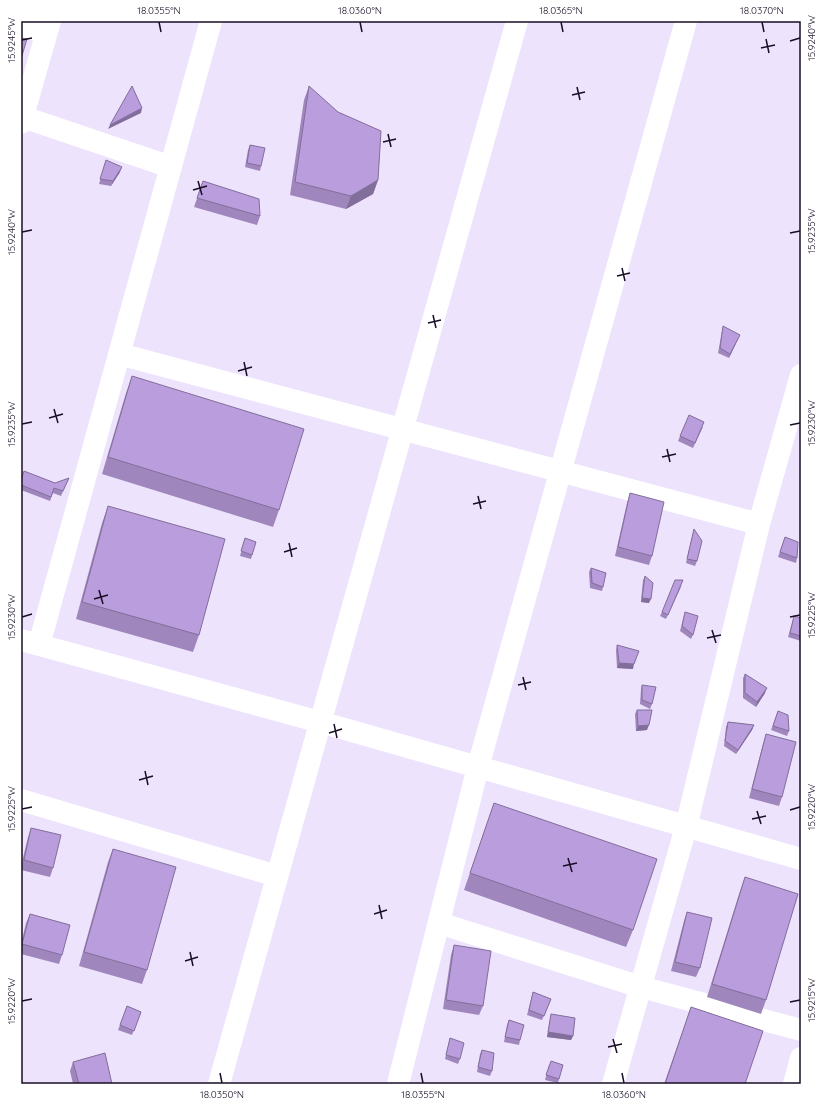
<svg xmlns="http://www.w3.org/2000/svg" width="822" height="1105" font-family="Quicksand,sans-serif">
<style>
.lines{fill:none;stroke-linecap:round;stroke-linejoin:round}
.minor{stroke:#fff;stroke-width:22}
.wall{fill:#9f87bd}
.shaded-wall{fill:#826e9a}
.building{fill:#b99ddc;stroke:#826e9a}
.ticks{fill:none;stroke:#190e25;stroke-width:1.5}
.neatline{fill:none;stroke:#190e25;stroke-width:1.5}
.ticks-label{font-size:10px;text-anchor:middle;fill:#190e25}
</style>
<rect width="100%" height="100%" fill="#eee3fd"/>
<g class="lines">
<path class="minor" d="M21 27 47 32
M23 117 171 167
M21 123 50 21
M119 354 759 524
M21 640 320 722 801 859
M39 645 211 21
M21 800 277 876
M439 923 641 987 801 1030
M219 1084 517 21
M398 1084 478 767 686 21
M613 1084 686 827 759 524 801 375
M794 1084 801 1058"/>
</g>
<path class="wall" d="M309 86 378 180 373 194 346 209 290 195 304 100Z
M250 145 261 166 260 171 245 167 248 150Z
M106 160 120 172 111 186 99 184Z
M203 181 260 216 257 225 194 207Z
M723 326 738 339 729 358 718 353 722 331Z
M132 376 279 510 273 527 102 474 126 393Z
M703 427 693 448 678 441 680 436Z
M69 478 61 496 53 493 50 501 21 490V480L55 483Z
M630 493 652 556 649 565 615 556 627 503Z
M108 506 199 635 193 652 76 619 102 523Z
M694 529 697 561 695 566 686 563Z
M785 537 797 558 796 563 778 557Z
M245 538 256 542 251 559 240 556Z
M591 568 603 587 602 591 590 588 589 572Z
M645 576 649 603 641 602 643 580Z
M682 585 666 619 660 616 662 612Z
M685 612 693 635 691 639 680 631Z
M794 616 801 618V641L788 637Z
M617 645 633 669 617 668 616 650Z
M745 674 765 693 756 707 743 698V678Z
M642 685 652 704 650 709 640 704 641 689Z
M637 710 647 730 636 731 635 714Z
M778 711 789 731 787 736 771 730Z
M728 722 754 725 752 730 736 754 724 746 726 727Z
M766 734 782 797 779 806 749 798 763 744Z
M494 803 633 930 626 947 464 890Z
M31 828 53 868 50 877 21 870V866L28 837Z
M113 849 147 970 142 984 79 966 108 862Z
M745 877 766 1000 761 1014 707 997 740 891Z
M687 912 700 968 696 977 671 971 684 921Z
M30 914 62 955 59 964 21 954V944L26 923Z
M454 945 483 1006 479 1015 443 1009 451 955Z
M533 992 551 999 542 1020 527 1015Z
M127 1006 141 1012 132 1035 118 1030Z
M691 1007 745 1084H664Z
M551 1014 573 1036 571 1040 547 1037 550 1019Z
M509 1020 520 1040 519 1045 504 1042 507 1025Z
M450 1038 460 1059 458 1064 445 1059Z
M482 1050 492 1071 490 1076 477 1072 480 1054Z
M73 1062 112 1084H73L70 1071Z
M549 1065 559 1079 558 1083 545 1080Z"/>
<path class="shaded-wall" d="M142 108 141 113 108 129 110 125Z
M122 167 120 172 111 186 113 181Z
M378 180 373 194 346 209 351 196Z
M740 335 738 339 729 358 730 354Z
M642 598 651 599 649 603 641 602Z
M619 663 634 664 633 669 617 668Z
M767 688 765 693 756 707 757 702Z
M649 725 647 730 636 731 638 726Z
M754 725 752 730 736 754 738 750Z
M548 1032 573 1036 571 1040 547 1037Z"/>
<path class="building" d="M21 38 27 39 21 59Z
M132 86 142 108 110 125Z
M309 86 338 112 381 131 378 180 351 196 295 182Z
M250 145 265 148 261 166 247 163Z
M106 160 122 167 113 181 100 179Z
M203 181 259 199 260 216 197 198Z
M723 326 740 335 730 354 720 348Z
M132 376 304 429 279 510 108 457Z
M689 415 704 422 695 443 680 436Z
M24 471 55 483 69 478 63 491 54 488 51 497 21 485V480Z
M630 493 664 502 652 556 618 547Z
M108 506 225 539 199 635 82 602Z
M694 529 702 541 697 561 687 559Z
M785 537 798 542 797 558 780 552Z
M245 538 256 542 252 555 241 551Z
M591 568 606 573 603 587 592 583Z
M645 576 653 583 651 599 642 598Z
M675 580H683L668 615 662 612Z
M685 612 698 616 693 635 682 626Z
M794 616 801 618V636L790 633Z
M617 645 639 651 634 664 619 663Z
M745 674 767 688 757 702 745 693Z
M642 685 656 687 652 704 642 700Z
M637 710H652L649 725 638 726Z
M778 711 788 715 789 731 773 726Z
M728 722 754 725 738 750 725 741Z
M766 734 796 742 782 797 752 789Z
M494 803 657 859 633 930 470 873Z
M31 828 61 835 53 868 24 860Z
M113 849 176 867 147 970 84 952Z
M745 877 798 894 766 1000 712 984Z
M687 912 712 918 700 968 675 962Z
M30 914 70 925 62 955 22 944Z
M454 945 491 951 483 1006 446 1000Z
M533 992 551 999 544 1016 529 1010Z
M127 1006 141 1012 134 1031 120 1025Z
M691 1007 763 1031 745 1084H665Z
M551 1014 575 1018 573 1036 548 1032Z
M509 1020 524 1025 520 1040 505 1037Z
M450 1038 464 1043 460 1059 446 1055Z
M482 1050 494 1053 492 1071 478 1067Z
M105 1053 112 1084H79L73 1062Z
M551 1061 563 1065 559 1079 546 1075Z"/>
<path class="ticks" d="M159 22 161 32M360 22 362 32M561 22 563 32M762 22 764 32M766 39 769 53M22 40 32 38M790 41 800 38M761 48 775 45M577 87 580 100M572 95 585 92M388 134 391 147M383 142 396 139M198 181 202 195M193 190 207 186M22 232 32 230M790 233 800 231M622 268 625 281M617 276 630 273M433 315 436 328M428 323 441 320M244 362 247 376M238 371 252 367M54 409 58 423M49 418 63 414M22 424 32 422M790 425 800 423M667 449 670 462M662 457 676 454M478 496 481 509M473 504 486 501M289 543 292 557M284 552 297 548M99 590 103 604M94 599 108 595M22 617 32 614M790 617 800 615M712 630 716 643M707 638 721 635M523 677 526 690M518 685 531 682M334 724 337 738M329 733 342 729M145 771 148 785M139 780 153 776M22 809 32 807M790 810 800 807M757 811 761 824M752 819 766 816M568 858 572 872M563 866 577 863M379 905 382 919M374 914 387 910M190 952 193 966M185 961 198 957M22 1001 32 999M790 1002 800 1000M613 1039 617 1053M608 1047 622 1044M220 1073 222 1083M421 1073 423 1083M622 1073 624 1083"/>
<rect width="822" height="1105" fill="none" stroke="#ffffff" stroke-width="44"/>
<rect x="22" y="22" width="778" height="1061" class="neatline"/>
<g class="ticks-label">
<text x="159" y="14">18.0355°N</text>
<text x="360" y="14">18.0360°N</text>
<text x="561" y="14">18.0365°N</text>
<text x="762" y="14">18.0370°N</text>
<text transform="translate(811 38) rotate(-90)" y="4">15.9240°W</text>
<text transform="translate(11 40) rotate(-90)" y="4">15.9245°W</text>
<text transform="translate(811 231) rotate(-90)" y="4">15.9235°W</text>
<text transform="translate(11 232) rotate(-90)" y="4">15.9240°W</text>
<text transform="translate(811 423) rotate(-90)" y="4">15.9230°W</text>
<text transform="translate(11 424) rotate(-90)" y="4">15.9235°W</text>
<text transform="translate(811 615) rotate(-90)" y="4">15.9225°W</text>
<text transform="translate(11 617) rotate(-90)" y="4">15.9230°W</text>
<text transform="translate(811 807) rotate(-90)" y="4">15.9220°W</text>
<text transform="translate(11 809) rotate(-90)" y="4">15.9225°W</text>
<text transform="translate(811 1000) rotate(-90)" y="4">15.9215°W</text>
<text transform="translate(11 1001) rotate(-90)" y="4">15.9220°W</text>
<text x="222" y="1098">18.0350°N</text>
<text x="423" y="1098">18.0355°N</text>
<text x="624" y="1098">18.0360°N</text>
</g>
</svg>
